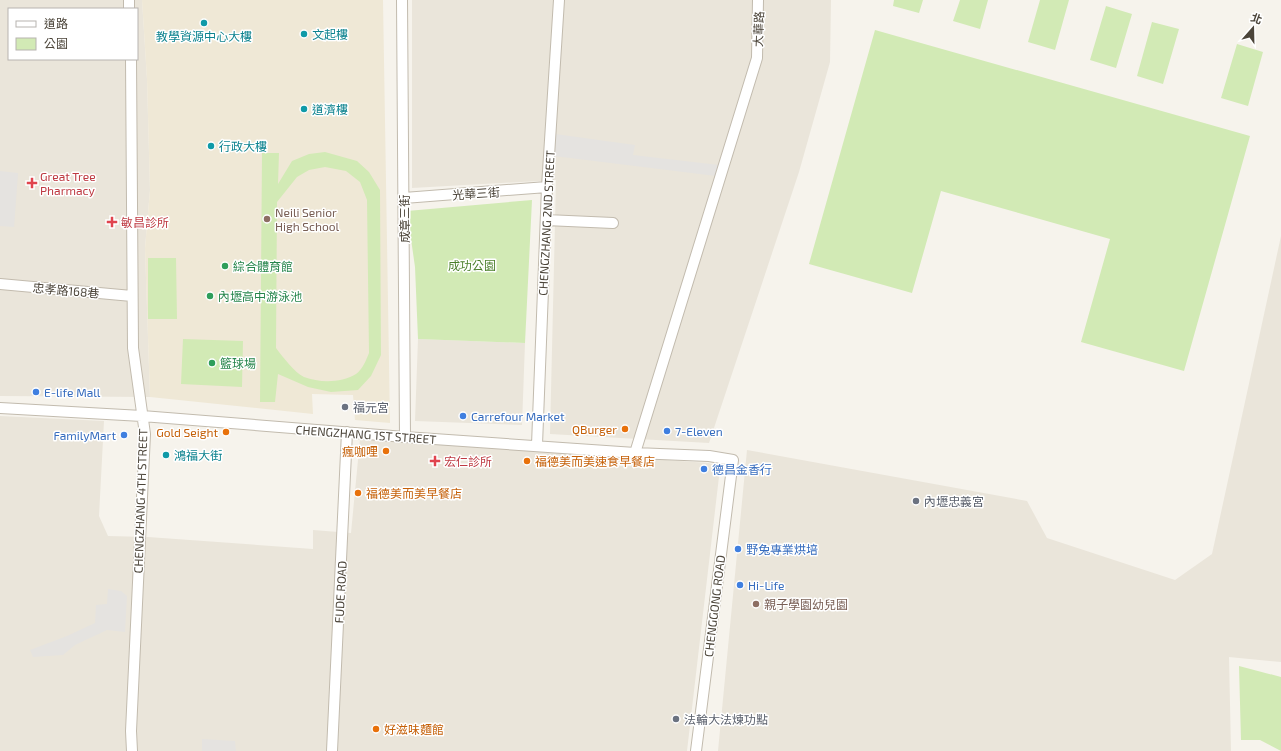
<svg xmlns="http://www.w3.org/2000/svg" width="1281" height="751" font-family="'Exo 2','Noto Sans TC',sans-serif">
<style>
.residential{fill:#eae5da;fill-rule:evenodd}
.education{fill:#efe8d6}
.green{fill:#d2eab5;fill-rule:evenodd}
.parking{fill:#e5e3e0}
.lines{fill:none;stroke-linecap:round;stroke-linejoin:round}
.minor-casing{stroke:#c2bbae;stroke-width:12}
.minor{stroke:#fff;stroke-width:10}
.culture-dot{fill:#0f9aa8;stroke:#fff;stroke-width:1.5}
.health-dot{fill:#e0444e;stroke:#fff;stroke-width:1.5}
.education-dot{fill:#8d6e63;stroke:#fff;stroke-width:1.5}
.leisure-dot{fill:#2e9e5b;stroke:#fff;stroke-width:1.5}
.shop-dot{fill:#3f7fe0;stroke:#fff;stroke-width:1.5}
.worship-dot{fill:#6b7280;stroke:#fff;stroke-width:1.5}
.food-dot{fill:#e8710a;stroke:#fff;stroke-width:1.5}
.labels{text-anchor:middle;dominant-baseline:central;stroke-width:3;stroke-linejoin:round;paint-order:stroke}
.street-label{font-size:12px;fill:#4b4439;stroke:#fff}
.culture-label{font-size:12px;fill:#0d838f;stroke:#fff;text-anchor:start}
.health-label{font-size:12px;fill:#be3a42;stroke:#fff;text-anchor:start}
.education-label{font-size:12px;fill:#785e54;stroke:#fff;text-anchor:start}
.park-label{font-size:12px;fill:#4a7f2a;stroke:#fff}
.leisure-label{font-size:12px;fill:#27864d;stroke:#fff;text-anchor:start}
.shop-label{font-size:12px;fill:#366cbe;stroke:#fff;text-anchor:start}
.worship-label{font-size:12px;fill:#5b616d;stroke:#fff;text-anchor:start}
.food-label{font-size:12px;fill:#c56008;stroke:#fff;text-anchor:end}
</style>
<rect width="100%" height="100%" fill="#f6f3ec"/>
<path class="residential" d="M0 0H142L147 79 150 190 145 248 150 397 0 396ZM9 9H137V59H9Z
M412 0H831L830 62 799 172 709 443 550 434 556 180 412 188Z
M1281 236V662L1229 657 1231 751H718L747 450 1027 501 1047 538 1175 580 1212 554Z
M418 339 525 343 522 425 415 421Z
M0 416 104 421 99 516 108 536 148 537 313 549V530L351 533 360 439 709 463 720 468 687 751H0Z"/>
<path class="education" d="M142 0H383L390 423 355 420 353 395 312 394 313 414 150 397 145 248 150 190 147 79Z"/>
<path class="green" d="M894 0H923L919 13 893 6Z
M960 0H988L980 29 953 21Z
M1040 0H1069L1055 50 1028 42Z
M1106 6 1132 14 1116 68 1090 60Z
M1152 22 1179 29 1163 84 1137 76Z
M875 30 1250 136 1184 371 1081 342 1110 239 941 191 912 293 809 264Z
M1237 44 1263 52 1248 106 1221 98Z
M325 152 357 161 369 172 380 190 381 355 371 376 358 390 331 392 308 387 278 374 275 402H260L262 153H279L278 184 292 161 309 154ZM325 167 346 171 360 182 367 200 369 353C366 360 363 369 356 374 341 383 320 383 304 377 294 372 283 357 276 348L277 202 297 177 309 170Z
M532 200 525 343 418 339 415 267 407 211Z
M148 258H176L177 319H148Z
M183 339 243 341 242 387 181 384Z
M1239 666 1281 677V751L1260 740H1241Z"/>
<path class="parking" d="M555 134 635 145 633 155 719 165 716 176 554 156Z
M0 171 18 173 14 227 0 226Z
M108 589 121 591 127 596 125 632 107 630 75 645 63 655 33 657 30 650 67 636 95 623 96 605 107 604Z
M202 739 235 741 236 751H202Z"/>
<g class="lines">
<g class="minor-casing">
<path id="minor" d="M129 0V9
M402 0 405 437
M131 59 133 348 145 434 131 731 132 751
M404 198 547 187
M546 220 613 223
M0 284 132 296
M0 408 142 416 405 437 635 453 709 456 733 460 696 751
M537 445 547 187 559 0
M635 453 757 58 758 0
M332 751 347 432"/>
</g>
<use href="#minor" class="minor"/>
</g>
<g class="culture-dot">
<circle cx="204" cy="23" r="4"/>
<circle cx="304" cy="34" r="4"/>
<circle cx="304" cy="109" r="4"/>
<circle cx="211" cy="146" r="4"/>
<circle cx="166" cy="455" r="4"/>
</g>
<g class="health-dot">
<path d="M30 177h4v4h4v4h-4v4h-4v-4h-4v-4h4z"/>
<path d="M110 216h4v4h4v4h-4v4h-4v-4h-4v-4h4z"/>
<path d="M433 455h4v4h4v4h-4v4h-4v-4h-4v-4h4z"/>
</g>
<g class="education-dot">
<circle cx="267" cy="219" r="4"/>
<circle cx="756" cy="604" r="4"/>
</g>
<g class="leisure-dot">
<circle cx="225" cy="266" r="4"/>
<circle cx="210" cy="296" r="4"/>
<circle cx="212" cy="363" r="4"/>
</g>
<g class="shop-dot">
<circle cx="36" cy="392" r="4"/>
<circle cx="463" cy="416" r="4"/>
<circle cx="667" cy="431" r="4"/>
<circle cx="124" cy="435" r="4"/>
<circle cx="704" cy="469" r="4"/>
<circle cx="738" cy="549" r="4"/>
<circle cx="740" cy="585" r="4"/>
</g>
<g class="worship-dot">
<circle cx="345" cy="407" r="4"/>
<circle cx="916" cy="501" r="4"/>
<circle cx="676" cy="719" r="4"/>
</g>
<g class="food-dot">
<circle cx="625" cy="429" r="4"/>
<circle cx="226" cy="432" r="4"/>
<circle cx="386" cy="451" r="4"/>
<circle cx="527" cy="461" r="4"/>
<circle cx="358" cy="493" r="4"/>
<circle cx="376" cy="729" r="4"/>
</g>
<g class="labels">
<g class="street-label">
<text transform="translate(758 29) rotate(-88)">大華路</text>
<text transform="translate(476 193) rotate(-4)">光華三街</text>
<text transform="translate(404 219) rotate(-90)">成章三街</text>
<text transform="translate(546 223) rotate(-87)">CHENGZHANG 2ND STREET</text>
<text transform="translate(66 290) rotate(5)">忠孝路168巷</text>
<text transform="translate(366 434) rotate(4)">CHENGZHANG 1ST STREET</text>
<text transform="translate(140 501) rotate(-88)">CHENGZHANG 4TH STREET</text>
<text transform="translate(340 592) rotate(-87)">FUDE ROAD</text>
<text transform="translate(714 606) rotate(-83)">CHENGGONG ROAD</text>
</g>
<g class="culture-label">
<text x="312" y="34">文起樓</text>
<text x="204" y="36" text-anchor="middle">教學資源中心大樓</text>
<text x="312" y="109">道濟樓</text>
<text x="219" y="146">行政大樓</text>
<text x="174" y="455">鴻福大街</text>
</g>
<g class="health-label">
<text x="40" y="176">Great Tree<tspan x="40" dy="14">Pharmacy</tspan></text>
<text x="121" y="222">敏昌診所</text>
<text x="444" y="461">宏仁診所</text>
</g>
<g class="education-label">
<text x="275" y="212">Neili Senior<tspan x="275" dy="14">High School</tspan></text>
<text x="764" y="604">親子學園幼兒園</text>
</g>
<g class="park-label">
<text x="472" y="265">成功公園</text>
</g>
<g class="leisure-label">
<text x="233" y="266">綜合體育館</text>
<text x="218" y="296">內壢高中游泳池</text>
<text x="220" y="363">籃球場</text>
</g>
<g class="shop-label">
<text x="44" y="392">E-life Mall</text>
<text x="471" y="416">Carrefour Market</text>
<text x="675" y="431">7-Eleven</text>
<text x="116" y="435" text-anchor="end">FamilyMart</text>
<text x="712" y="469">德昌金香行</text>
<text x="746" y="549">野兔專業烘培</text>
<text x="748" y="585">Hi-Life</text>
</g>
<g class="worship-label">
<text x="353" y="407">福元宮</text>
<text x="924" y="501">內壢忠義宮</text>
<text x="684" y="719">法輪大法煉功點</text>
</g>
<g class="food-label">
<text x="617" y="429">QBurger</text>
<text x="218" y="432">Gold Seight</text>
<text x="378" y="451">瘋咖哩</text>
<text x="535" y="461" text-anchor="start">福德美而美速食早餐店</text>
<text x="366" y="493" text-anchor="start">福德美而美早餐店</text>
<text x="384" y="729" text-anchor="start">好滋味麵館</text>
</g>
</g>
<rect x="8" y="8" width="130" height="52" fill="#ffffff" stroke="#b7b4b0"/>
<rect x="16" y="21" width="20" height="6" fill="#ffffff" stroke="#b7b4b0"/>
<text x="44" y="28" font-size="12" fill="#4b4439">道路</text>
<rect x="16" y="38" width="20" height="12" fill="#d2eab5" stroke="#b7b4b0"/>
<text x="44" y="48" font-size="12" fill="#4b4439">公園</text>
<g transform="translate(1253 28) rotate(20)" stroke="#ffffff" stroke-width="3" paint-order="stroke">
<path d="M0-3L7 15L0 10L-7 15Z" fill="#4b4439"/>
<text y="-6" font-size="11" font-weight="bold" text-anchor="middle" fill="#4b4439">北</text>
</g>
</svg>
